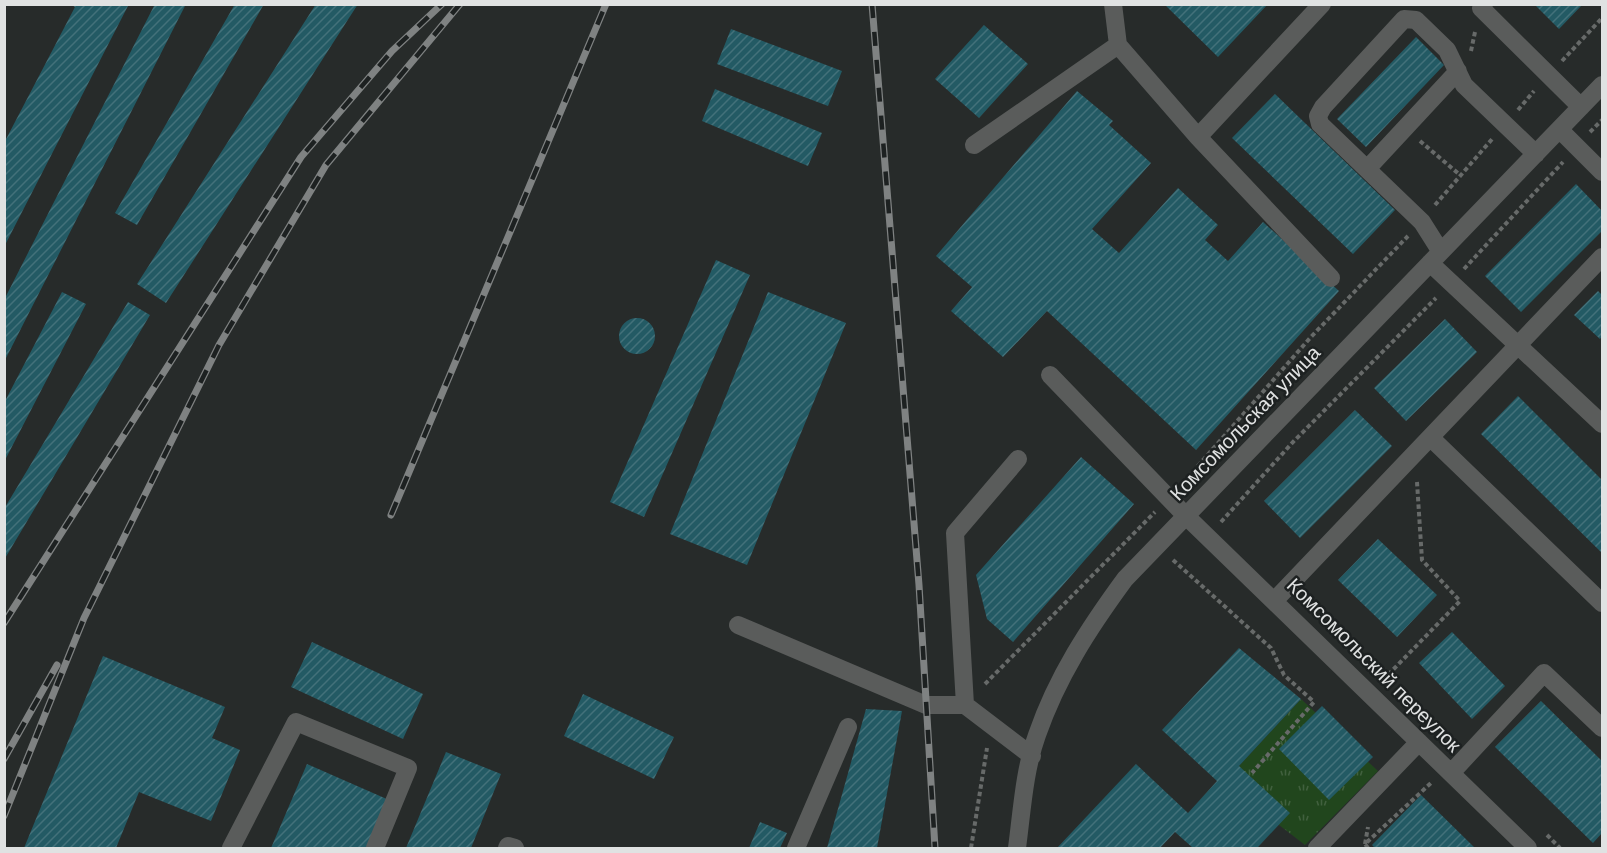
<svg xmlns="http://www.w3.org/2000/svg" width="1607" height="853" font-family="'DM Sans',sans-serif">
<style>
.grass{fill:url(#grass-tufts)}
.building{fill:url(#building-hatch)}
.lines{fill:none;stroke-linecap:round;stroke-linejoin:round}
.path{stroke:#676a69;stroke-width:4;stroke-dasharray:4.5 3;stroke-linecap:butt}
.minor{stroke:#5a5c5b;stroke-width:18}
.rail-casing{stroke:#7f8282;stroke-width:7}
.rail{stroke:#1d2121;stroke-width:4.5;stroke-dasharray:14;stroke-linecap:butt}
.labels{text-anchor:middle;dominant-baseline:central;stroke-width:5;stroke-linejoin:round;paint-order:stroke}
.street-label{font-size:20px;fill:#e0e2e2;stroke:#1d2121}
</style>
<defs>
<pattern id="grass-tufts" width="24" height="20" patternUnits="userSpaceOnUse" patternTransform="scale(1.5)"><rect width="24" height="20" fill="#21461d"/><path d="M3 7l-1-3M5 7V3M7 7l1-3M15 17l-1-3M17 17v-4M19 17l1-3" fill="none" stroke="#41603e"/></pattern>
<pattern id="building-hatch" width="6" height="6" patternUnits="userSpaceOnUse" patternTransform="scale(1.5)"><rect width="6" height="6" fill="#235a64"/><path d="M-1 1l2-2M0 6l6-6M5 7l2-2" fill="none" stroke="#43717a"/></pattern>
</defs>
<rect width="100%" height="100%" fill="#272b2a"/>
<path class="grass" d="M1301 699 1378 771 1305 845 1279 825 1239 766Z"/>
<path class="building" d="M70 4H129L4 247V143L75 7Z
M155 4H186L4 362V300Z
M235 4H264L137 225 115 213Z
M316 4H358L166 303 137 284Z
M1164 4H1268L1218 57Z
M1534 4H1583L1559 29Z
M984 25 1028 64 979 118 935 79Z
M731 29 842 71 828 106 717 64Z
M1416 37 1444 65 1366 147 1337 119Z
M715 89 822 133 808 166 702 121Z
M1077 91 1113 121 1109 125 1151 163 1092 229 1119 253 1178 188 1218 225 1205 240 1228 261 1263 222 1339 291 1196 450 1047 311 1003 357 951 311 972 287 936 256Z
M1275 94 1395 210 1353 254 1232 138Z
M1576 184 1602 211V231L1521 312 1485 276Z
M716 260 750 275 644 517 610 502Z
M1598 291 1602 295V336L1600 339 1574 315Z
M62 292 86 304 4 462V403Z
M768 292 846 323 747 565 670 534Z
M128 302 150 315 4 560V509Z
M619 336a18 18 0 1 1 36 0a18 18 0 1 1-36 0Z
M1445 319 1477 352 1406 421 1374 388Z
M1518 396 1602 480V553L1481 434Z
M1355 410 1392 446 1300 538 1264 501Z
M1081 457 1134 504 1013 642 987 619 976 575Z
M1378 539 1437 595 1397 637 1338 580Z
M1452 632 1505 686 1472 719 1419 663Z
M312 642 423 694 403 739 291 687Z
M1239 648 1301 699 1239 766 1290 813 1257 848H1193L1175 832 1160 848H1057L1136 764 1188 813 1217 781 1162 730Z
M103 656 225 707 212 738 240 750 211 821 139 792 116 848H24Z
M583 694 674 737 654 779 564 736Z
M1541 701 1602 761V833L1593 843 1495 747Z
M1322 706 1373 757 1329 800 1279 749Z
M866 709 902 711 877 848H827Z
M446 752 501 774 471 848H406Z
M307 764 389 800 369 848H271Z
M1421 795 1475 848H1375L1372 845Z
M760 822 787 833 780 848H749Z"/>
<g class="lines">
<path class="path" d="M1471 51 1475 32
M1562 61 1602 18
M1518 110 1534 91
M1590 132 1602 120
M1420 141 1460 175
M1435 205 1493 138
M1464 269 1563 162
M1183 483 1310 338 1408 236
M1221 522 1293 442 1436 298
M1173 560 1271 648 1284 675 1314 702 1252 773
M1383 680 1460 601 1422 560 1417 482
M985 684 1155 512
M1547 835 1560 848
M1365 844 1368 827
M971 848 987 748
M1368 848 1365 844 1431 783"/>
<path class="minor" d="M1113 4 1118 45 1198 137 1322 4
M1484 4 1481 8 1581 107
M1560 130 1602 172
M1198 137 1331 278
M974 145 1118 45
M1367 169 1458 71
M1441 252 1422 222 1320 124 1318 116 1323 107 1404 19 1416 20 1447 50 1464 85 1536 154
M1430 263 1602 424
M1050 375 1186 516 1528 848
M1431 438 1602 603
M1275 600 1602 257
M738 625 926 705H965L1032 756
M965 705 955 533 1018 459
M1451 773 1544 673 1602 728
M231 848 296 722 408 768 375 848
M507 848 508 846 515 848
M796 848 848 727
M1017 848C1022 811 1024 771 1037 735 1057 677 1089 628 1125 579L1602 85
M1317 848 1419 742"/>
<g class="rail-casing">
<path id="rail" d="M872 4 919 585 935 848
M391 515 606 4
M4 623 301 157 392 51 442 4
M4 759 57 665
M4 816 84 618 219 345 326 165 460 4"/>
</g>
<use href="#rail" class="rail"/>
</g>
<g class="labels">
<g class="street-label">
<text transform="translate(1245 423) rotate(-46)">Комсомольская улица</text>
<text transform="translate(1374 665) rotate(45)">Комсомольский переулок</text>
</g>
</g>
<rect width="1607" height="853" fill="none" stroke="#e0e2e2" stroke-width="12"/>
</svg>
